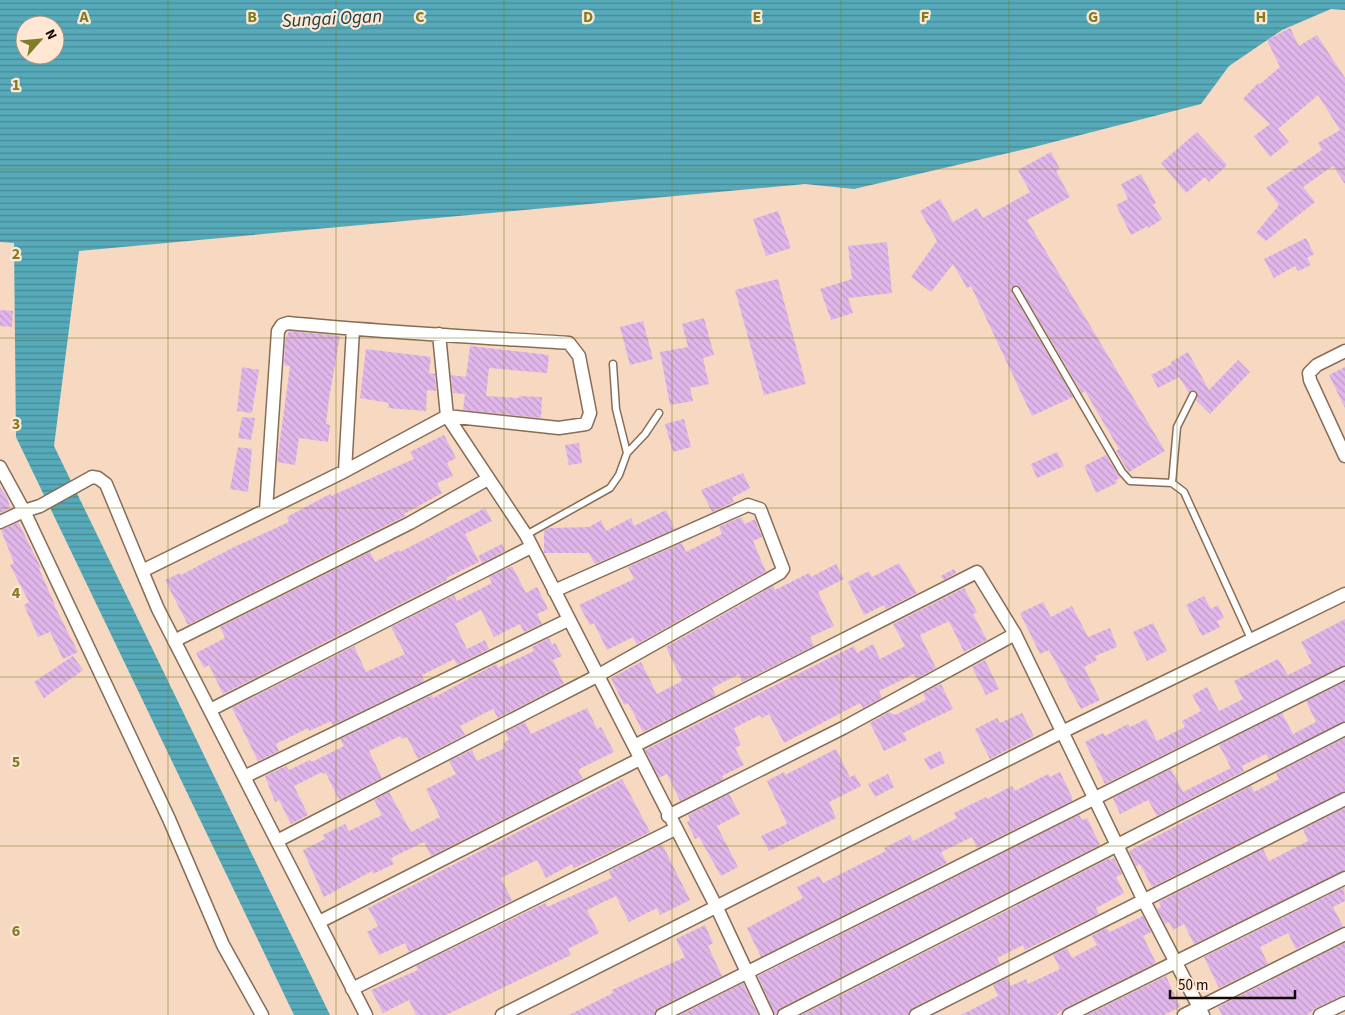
<svg xmlns="http://www.w3.org/2000/svg" width="1345" height="1015" font-family="'Source Sans 3',sans-serif">
<style>
.water{fill:url(#water-rules);fill-rule:evenodd}
.building{fill:url(#building-back-hatch)}
.lines{fill:none;stroke-linecap:round;stroke-linejoin:round}
.service-casing{stroke:#876d57;stroke-width:9}
.minor-casing{stroke:#876d57;stroke-width:15}
.service{stroke:#fff;stroke-width:6}
.minor{stroke:#fff;stroke-width:12}
.grid{fill:none;stroke:#7f7e26;stroke-width:1;stroke-opacity:0.55}
.labels{text-anchor:middle;dominant-baseline:central;stroke-width:4.5;stroke-linejoin:round;paint-order:stroke}
.water-label{font-size:19px;font-style:italic;fill:#194047;stroke:#ffe7d3}
.grid-label{font-size:16px;text-anchor:middle;font-weight:bold;fill:#7f7e26;stroke:#ffe7d3;stroke-width:4.5;stroke-linejoin:round;paint-order:stroke}
</style>
<defs>
<pattern id="water-rules" width="6" height="5" patternUnits="userSpaceOnUse" patternTransform="scale(1.25)"><rect width="6" height="5" fill="#56aaba"/><path d="M0 2.5h6" fill="none" stroke="#468995"/></pattern>
<pattern id="building-back-hatch" width="6" height="6" patternUnits="userSpaceOnUse" patternTransform="scale(1.25)"><rect width="6" height="6" fill="#e1b6ea"/><path d="M-1 5l2 2M0 0l6 6M5-1l2 2" fill="none" stroke="#c09bc7"/></pattern>
</defs>
<rect width="100%" height="100%" fill="#f6d9c0"/>
<path class="water" d="M0 0H1345V10L1331 9 1282 30 1229 66 1201 104 1034 147 854 189 805 184 79 251 54 446 330 1015H294L16 437 14 243 0 242ZM25 25H55V55H25Z"/>
<path class="building" d="M1290 28 1299 46 1317 35 1345 78V184L1333 166 1303 187 1315 202 1266 241 1256 233 1279 205 1266 188 1322 150 1318 143 1340 130 1318 95 1278 129 1289 142 1270 157 1254 136 1270 124 1243 99 1258 83 1260 84 1280 67 1267 40Z
M1197 132 1227 165 1209 182 1205 177 1186 193 1161 163Z
M1051 152 1060 169 1056 171 1070 197 1027 220 1165 451 1129 472 1116 451 1119 449 1085 391 1082 393 1019 286H1013L1012 293 1073 397 1032 416 971 286 967 288 953 264 931 292 911 277 937 241 920 211 940 199 953 222 977 208 983 218 1030 192 1018 170Z
M1141 174 1156 203 1153 205 1162 219 1149 228 1148 226 1131 235 1116 205 1128 199 1121 184Z
M778 211 791 248 766 256 753 219Z
M1306 238 1314 254 1307 258 1311 265 1298 271 1295 266 1274 278 1264 259Z
M887 242 892 293 848 298 853 313 831 320 820 289 852 279 848 246Z
M778 279 806 384 764 395 735 290Z
M0 310 13 311 12 327 0 326Z
M704 318 714 355 703 358 709 384 690 388 693 401 670 405 660 352 688 347 682 324Z
M643 321 653 359 630 365 620 327Z
M289 331 340 336 329 398 326 424 330 425 328 442 299 438 295 465 277 462 290 366 284 365 285 341Z
M470 346 549 355 547 373 489 368 486 396 519 398V396L542 397 541 418 463 410 465 394 453 393 451 375 466 377Z
M366 349 431 357 429 373 435 374 436 391 427 390 426 411 388 408 389 403 360 398Z
M1188 352 1209 390 1238 360 1250 372 1210 414 1196 400 1197 392 1192 390 1189 393 1179 377 1158 388 1151 375 1172 364 1171 362Z
M242 367 259 370 252 413 237 411Z
M1345 367V408L1329 375Z
M242 417 255 418 251 440 238 438Z
M684 419 691 447 673 452 665 424Z
M444 435 456 458 447 463 453 476 437 483 442 493 404 514 405 516 188 625 165 580 180 573 181 575 234 547 289 522 287 517 330 494 331 496 414 459 410 452Z
M579 443 582 463 569 465 565 445Z
M238 447 252 449 248 492 230 489Z
M1057 452 1064 466 1037 478 1031 464Z
M1106 455 1120 478 1116 480 1117 483 1096 493 1084 466Z
M743 473 750 488 732 498 734 502 712 512 701 490Z
M0 487 7 497 10 508 0 513Z
M485 508 492 521 465 534 479 562 446 578 447 580 225 693 223 694 209 665 204 668 196 653 225 638 220 627 370 552 375 562 399 550 400 552Z
M666 510 675 529 595 564 589 553H544V531L549 528 589 527 601 520 606 531 631 518 634 526Z
M741 517 745 524 755 519 762 537 753 541 766 572 637 644 633 637 607 650 594 623 590 625 579 605 634 579 628 567 682 543 686 552 722 534 719 527Z
M18 522 41 568 39 569 55 605H54L78 652 63 659 50 632 38 637 24 605 29 602 10 565 14 563 1 530Z
M502 544 505 551 482 563 478 556Z
M899 563 917 593 886 609 884 605 864 615 848 582 869 571 872 577Z
M836 564 844 579 818 592 834 626 810 637 814 646 742 682 739 674 712 688 716 696 643 732 628 703 624 705 611 678 641 662 657 694 682 681 666 647 773 586 775 590 809 573 811 577Z
M512 566 526 593 537 587 548 609 537 614 542 624 524 632 520 624 494 637 481 610 455 624 467 649 485 640 489 649 457 665 454 659 422 675 424 681 333 725 331 721 309 731 308 728 276 744 279 751 258 761 232 708 354 646 366 672 405 654 391 627 454 595 457 601 492 583 489 577Z
M954 569 956 573 944 580 941 576Z
M964 588 977 612 973 614 987 640 964 652 949 621 920 635 936 668 916 679 914 674 879 691 882 698 863 708 860 703 784 743 769 714 762 718 760 715 734 728 741 745 735 748 744 765 722 776 724 779 680 801 667 774 659 778 645 750 854 646 857 653 873 644 880 659 905 646 893 624Z
M1204 596 1211 609 1218 605 1224 618 1217 621 1220 627 1202 636 1186 605Z
M1043 602 1051 617 1072 606 1088 637 1110 628 1117 647 1095 656 1097 660 1084 667 1100 700 1081 709 1049 650 1040 654 1020 613Z
M1345 619V665L1105 784 1085 742 1103 733 1105 736 1128 724 1130 727 1146 719 1157 741 1185 727 1182 721 1201 711 1192 695 1207 687 1219 711 1243 699 1234 681 1278 659 1288 675 1312 663 1301 642Z
M1153 623 1167 651 1147 661 1133 632Z
M549 638 552 645 555 643 562 656 553 660 564 684 498 718 493 709 460 726 465 735 418 759 407 737 402 739 400 736 369 751 382 778 339 800 326 773 323 774 322 772 294 786 308 815 291 824 279 800 275 802 265 776 286 766 289 770 310 760 312 762 344 746 340 739 432 695 433 698 496 664 498 668 534 651 532 647Z
M73 656 83 670 44 698 34 682Z
M985 660 999 689 986 695 972 667Z
M1345 682V721L1269 759 1266 754 1242 766 1244 771 1157 816 1148 800 1120 814 1113 798 1171 769 1183 792 1231 768 1219 745 1282 713 1293 734 1316 722 1306 701Z
M941 684 953 709 903 733 907 740 884 751 870 723 889 712 895 715 926 700 923 693Z
M587 708 597 729 601 727 614 752 581 768 578 771 583 779 431 856 424 842 391 858 394 864 373 874 372 871 324 897 303 850 325 839 323 835 345 824 349 831 382 815 374 800 389 792 411 832 440 817 426 789 456 774 449 761 472 750 477 761 505 748 503 743 509 740 505 732 525 722 531 734Z
M1022 713 1034 736 990 759 975 729 997 718 1000 723Z
M1345 738V791L1152 887 1140 864 1136 866 1129 851 1251 786 1254 792 1279 779 1276 773Z
M836 749 850 777 855 775 861 786 829 802 836 818 769 851 761 836 787 824 767 781 784 772 785 775Z
M940 751 945 763 930 770 924 759Z
M1060 772 1072 797V801L977 848 972 837 941 852 947 863 761 957 747 928 803 898 797 887 819 876 823 883 886 851 884 848 910 835 913 841 957 818 954 813 986 797 987 799 1012 786 1015 791 1048 774 1050 777Z
M888 774 894 787 875 797 868 784Z
M622 779 650 832 601 856 574 868 572 864 546 878 537 860 501 878 512 900 409 952 405 943 379 955 367 932 378 926 368 908Z
M729 794 740 814 717 826 738 867 721 876 699 837 695 839 687 822 690 820 688 815Z
M1345 808V870L1194 944 1184 924 1173 930 1169 922 1165 924 1157 909 1161 907 1159 902 1263 849 1269 861 1308 841 1303 829Z
M1079 815 1082 820 1087 818 1100 845 780 1008 775 1015 758 976Z
M662 844 690 900 660 915 657 908 629 922 616 896 587 910 599 933 568 949 571 955 446 1015H416L409 1000 383 1013 371 990 418 970 416 966 545 903 547 907 612 878 609 871Z
M1110 858V860L1114 858 1122 874 1116 877 1124 893 1096 908 1099 914 1025 950 1023 945 997 958 1000 964 912 1008 908 1015H802Z
M1344 887 1345 901 1333 907 1343 926 1296 949 1288 933 1260 947 1268 964 1219 988 1204 957Z
M1143 916 1151 932 1143 936 1156 963 1065 1008 1056 1015H961L998 996 993 985 1007 978 1011 986 1026 979 1028 984 1060 969 1053 955 1067 948 1072 958 1097 945 1092 936 1106 928 1110 932Z
M705 925 713 943 708 946 722 976 658 1008 654 1015H569L613 993 612 990 685 957 676 939Z
M1345 943V995L1316 1008 1307 1015H1222L1218 1007Z
M1166 976 1180 1007 1164 1015H1087Z
M743 983 758 1015H680Z"/>
<g class="lines">
<g class="service-casing">
<path id="service" d="M1016 290 1122 472 1130 481 1172 483 1184 492 1251 639
M627 453 645 434 659 413
M1172 483 1177 427 1193 395
M526 535 610 488 619 475 627 453 616 409 613 364"/>
</g>
<g class="minor-casing">
<path id="minor" d="M1345 351 1317 365 1309 373 1310 380 1345 456
M0 467 24 511 0 522
M345 471 353 329
M266 510 278 331 282 325 288 323C382 332 475 337 569 343L579 356 590 413 586 424 559 428 447 416 439 334
M142 571 106 484 98 478 92 477 40 506 24 511 169 819 223 945 262 1015
M174 641 410 523 488 479
M210 710 531 547
M634 746 977 572 1015 634 1143 899 1203 1015
M244 777 568 620
M668 816 843 728 1015 634
M277 841 597 676 780 573 783 569 760 509 748 505 554 591
M319 922 640 759
M352 989 675 829
M366 1015 158 609 142 571 345 471 447 416 526 535 717 908 767 1015
M502 1015 1064 731 1345 594
M662 1015 1345 673
M784 1015 1345 729
M916 1015 1345 799
M1069 1015 1345 878
M1184 1015 1345 934
M1320 1015 1345 1003"/>
</g>
<use href="#service" class="service"/>
<use href="#minor" class="minor"/>
</g>
<path class="grid" d="M168 0V1015M336 0V1015M504 0V1015M672 0V1015M841 0V1015M1009 0V1015M1177 0V1015M0 169H1345M0 338H1345M0 508H1345M0 677H1345M0 846H1345"/>
<g class="labels">
<g class="water-label">
<text transform="translate(332 19) rotate(-3)">Sungai Ogan</text>
</g>
</g>
<g class="grid-label">
<text x="84" y="22">A</text>
<text x="252" y="22">B</text>
<text x="420" y="22">C</text>
<text x="588" y="22">D</text>
<text x="757" y="22">E</text>
<text x="925" y="22">F</text>
<text x="1093" y="22">G</text>
<text x="1261" y="22">H</text>
<text x="16" y="90">1</text>
<text x="16" y="259">2</text>
<text x="16" y="429">3</text>
<text x="16" y="598">4</text>
<text x="16" y="767">5</text>
<text x="16" y="936">6</text>
</g>
<g transform="translate(40 40) rotate(63)"><circle r="24" fill="#ffe7d3" stroke="#a18f80"/>
<path d="M0-4L9 19L0 12L-9 19Z" fill="#7f7e26"/>
<text y="-8" font-size="14" font-weight="bold" text-anchor="middle" fill="#140a04">N</text>
</g>
<path d="M1170 990v8h125v-8" fill="none" stroke="#140a04" stroke-width="2.5"/>
<text x="1178" y="990" font-size="15" fill="#140a04" stroke="#ffe7d3" stroke-width="4" paint-order="stroke">50 m</text>
</svg>
